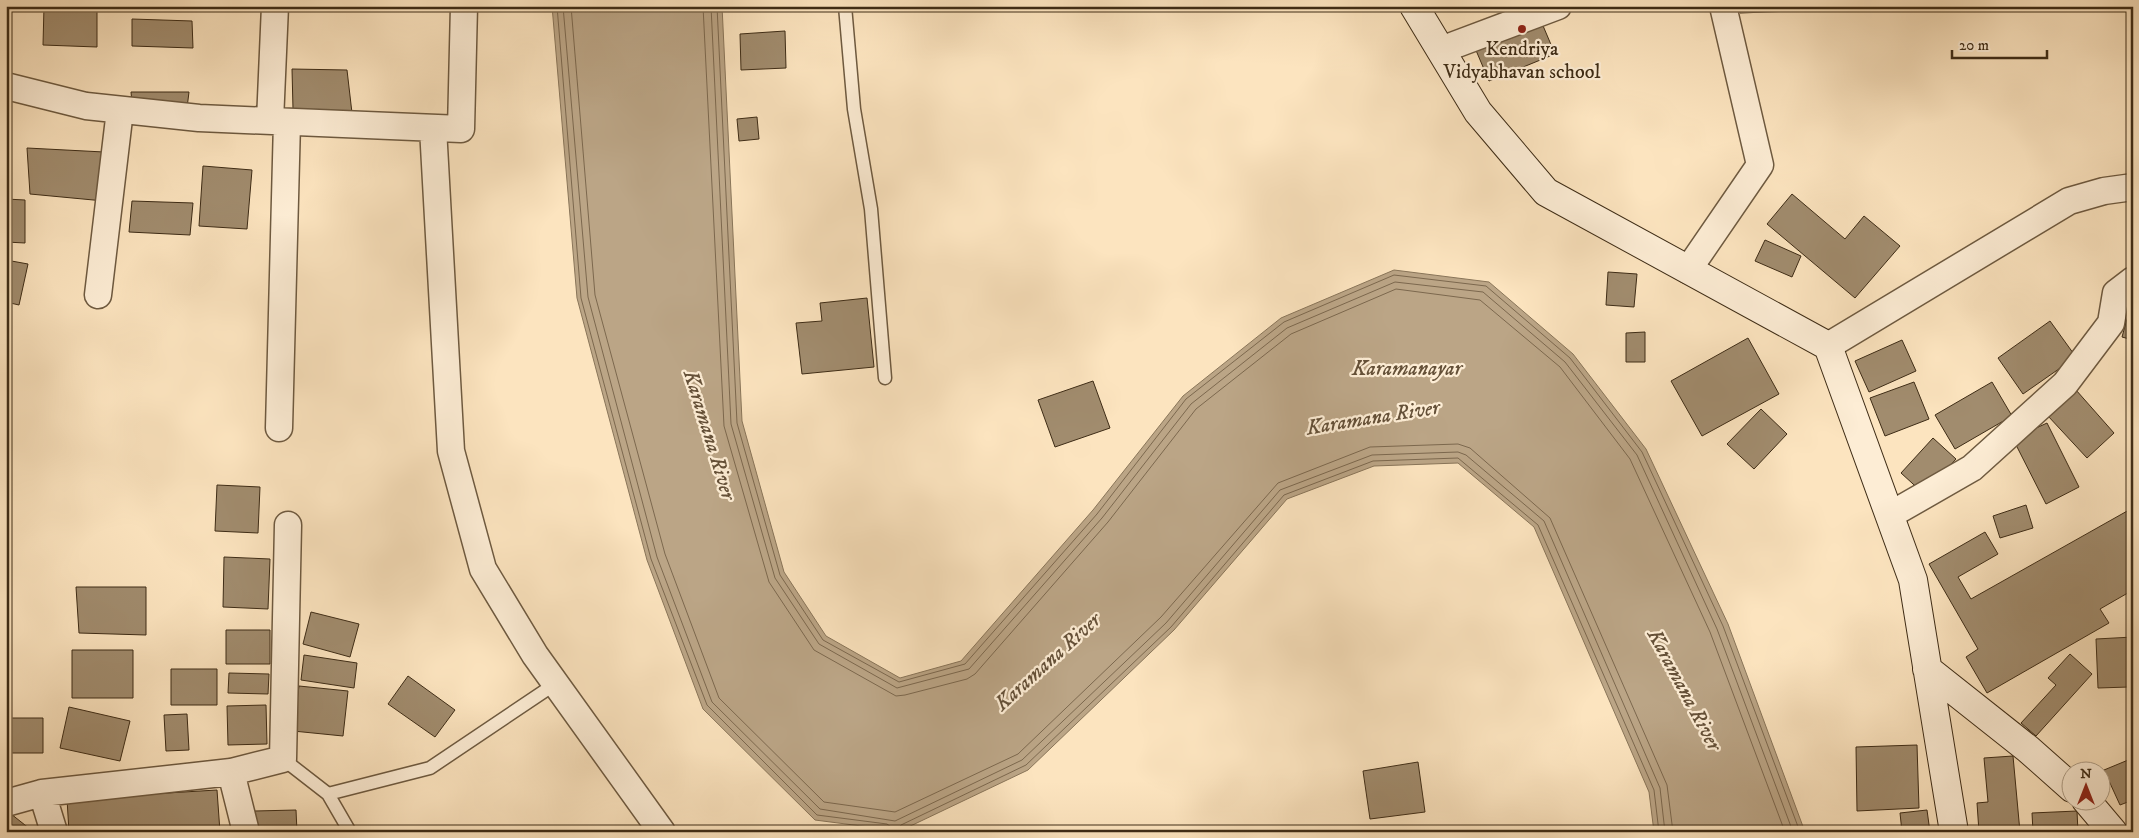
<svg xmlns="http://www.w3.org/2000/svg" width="2139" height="838" font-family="'IM FELL DW Pica',serif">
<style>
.water{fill:#bba586;stroke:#897559}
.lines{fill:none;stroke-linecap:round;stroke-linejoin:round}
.shore{stroke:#7c684e;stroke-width:1}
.building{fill:#a18c6e;stroke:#3e2c16}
.lane-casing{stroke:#6e5a40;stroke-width:15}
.street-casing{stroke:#6e5a40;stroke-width:29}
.secondary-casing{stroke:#3e2c16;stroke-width:30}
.lane{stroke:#fdedd5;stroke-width:12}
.street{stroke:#fdedd5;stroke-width:26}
.secondary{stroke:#fdedd5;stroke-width:28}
.poi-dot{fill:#8f2418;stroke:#fdedd5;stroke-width:2}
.labels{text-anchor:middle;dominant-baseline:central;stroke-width:4.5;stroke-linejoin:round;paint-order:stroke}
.poi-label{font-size:20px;fill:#3e2c16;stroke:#fdedd5}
.water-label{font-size:21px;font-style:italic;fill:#645038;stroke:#fdedd5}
</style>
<rect width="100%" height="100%" fill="#fce4bf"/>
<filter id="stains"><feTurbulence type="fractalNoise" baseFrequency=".004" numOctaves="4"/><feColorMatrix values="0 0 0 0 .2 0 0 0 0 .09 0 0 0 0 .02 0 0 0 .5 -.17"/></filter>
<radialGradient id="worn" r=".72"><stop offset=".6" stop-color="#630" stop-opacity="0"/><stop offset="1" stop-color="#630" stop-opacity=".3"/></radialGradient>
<path class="water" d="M552 6H722L742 421 784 572 826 636 900 678 961 661 1093 510 1183 396 1281 318 1394 270 1489 282 1573 354 1646 449 1728 624 1805 832H1654L1649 792 1534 527 1458 463 1374 466 1287 499 1174 630 1028 770 900 831 815 820 703 709 647 560 577 298Z"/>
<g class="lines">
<path class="shore" d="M557 6 581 298 651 559 707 705 817 815 887 824 891 827 892 832
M563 6 588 297 657 557 712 702 820 809 895 821 1022 760 1166 623 1280 490 1372 455 1458 452 1466 455 1544 521 1660 788 1665 832
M571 6 595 295 665 554 719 698 824 802 895 812 1018 754 1161 617 1278 483 1370 447 1458 444 1470 448 1550 518 1667 785 1673 832
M703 6 724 426 769 582 814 650 896 696 905 695 967 679 975 674 1108 522 1196 409 1291 334 1396 289 1480 300 1560 367 1630 459 1710 632 1785 832
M711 6 731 424 775 578 819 644 897 688 969 669 1102 518 1191 404 1287 328 1395 282 1483 292 1565 362 1637 455 1717 629 1793 832
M717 6 737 423 780 575 823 640 899 682 965 664 1097 514 1186 399 1284 322 1394 275 1486 286 1570 358 1642 452 1723 626 1800 832
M897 832 901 825 1026 765 1171 627 1284 495 1373 461 1458 458 1538 525 1654 790 1659 832"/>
</g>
<path class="building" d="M44 6H97V47L43 45Z
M361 6H429V10L361 11Z
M1739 6H1794V11L1740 13Z
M132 19 192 21 193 48 132 46Z
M1541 21 1555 54 1489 81 1475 48Z
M785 31 786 68 741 70 740 34Z
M292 69 347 70 352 113 293 109Z
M131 92H189L187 108 132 103Z
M757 117 759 139 739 141 737 119Z
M27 148 104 152V201L30 194Z
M203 166 252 170 247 229 199 226Z
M1792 194 1845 239 1864 216 1900 246 1855 298 1767 224Z
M6 199 25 200V243L6 242Z
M132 201 193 203 190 235 129 232Z
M1765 240 1801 256 1792 277 1755 261Z
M6 260 28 264 19 305 6 302Z
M1608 272 1637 274 1634 307 1606 305Z
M2133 297V340L2122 337Z
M867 298 874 367 802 374 796 323 822 321 820 303Z
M2050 321 2076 357 2023 394 1998 358Z
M1645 332V362H1626V333Z
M1748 338 1779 394 1702 436 1671 381Z
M1902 340 1916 371 1869 392 1855 361Z
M1093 381 1110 428 1055 447 1038 400Z
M1914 382 1929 419 1885 436 1870 398Z
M1992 382 2012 416 1955 449 1935 415Z
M2076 390 2114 433 2087 458 2048 416Z
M1761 409 1787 434 1754 469 1727 444Z
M2047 423 2079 487 2046 504 2013 439Z
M1933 438 1956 459 1924 494 1901 473Z
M217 485 260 487 258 533 215 531Z
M2026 505 2033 528 2000 538 1993 516Z
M2129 510 2133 517V590L2100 609 2109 623 1987 693 1966 657 1978 649 1929 564 1985 532 1998 554 1958 577 1971 599Z
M224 557 270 559 268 609 223 607Z
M76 587H146V635L79 633Z
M311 612 359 624 350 657 303 644Z
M226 630H270V664H226Z
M2133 637V728H2130L2129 687 2098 688 2096 639Z
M72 650H133V698H72Z
M2070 654 2092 674 2036 736 2021 723 2056 685 2048 678Z
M304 655 357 663 354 688 301 680Z
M171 669H217V705H171Z
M229 673 269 674 268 694 228 693Z
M408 676 455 710 435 737 388 704Z
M299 686 348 691 343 736 293 731Z
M266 705 267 744 228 745 227 706Z
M69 707 130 721 120 761 60 748Z
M187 714 189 750 166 751 164 715Z
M6 718H43V753H6Z
M1917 745 1919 808 1857 811 1856 747Z
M2013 756 2020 832H1979L1977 803 1988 802 1984 758Z
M2133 758V800L2120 805 2104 770Z
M1418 762 1425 812 1370 819 1363 771Z
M217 790 220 832H69L67 799Z
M6 810 30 829V832H6Z
M296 810 297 832H256L255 811Z
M1927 810 1930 832H1902L1900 813Z
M2077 811 2078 832H2033L2032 813Z
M1345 827 1346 832H1317Z"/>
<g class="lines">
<g class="lane-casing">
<path id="lane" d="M845 6 854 109 871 209 885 378
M283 759 328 794 350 832
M328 794 430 768 555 684"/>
</g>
<g class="street-casing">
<path id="street" d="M1441 50 1558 6
M6 86 86 106 199 118 461 129 464 6
M270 121 275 6
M433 128 451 451 483 569 535 655 662 832
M1688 270 1760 165 1723 6
M98 295 120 110
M1828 346 2069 201 2104 191 2133 187
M279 428 287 122
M1890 515 1972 468 2065 384 2111 323 2116 293 2133 280
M231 772 246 832
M42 793 231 772 283 759 288 525
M6 803 42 793 54 832"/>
</g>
<g class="secondary-casing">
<path id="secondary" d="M1414 6 1478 112 1546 192 1828 346 1913 580 1954 832
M1927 669 2028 749 2072 788
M2086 800 2113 832"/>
</g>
<use href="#lane" class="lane"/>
<use href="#street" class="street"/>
<use href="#secondary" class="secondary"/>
</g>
<circle class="poi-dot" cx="1522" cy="29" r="5"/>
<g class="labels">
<g class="poi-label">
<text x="1522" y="49">Kendriya<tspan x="1522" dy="23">Vidyabhavan school</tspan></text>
</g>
<g class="water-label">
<text x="1407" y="369">Karamanayar</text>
<text transform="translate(1373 418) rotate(-9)">Karamana River</text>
<text transform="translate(709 435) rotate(73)">Karamana River</text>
<text transform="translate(1048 662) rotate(-42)">Karamana River</text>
<text transform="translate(1684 690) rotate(62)">Karamana River</text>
</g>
</g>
<rect width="2139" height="838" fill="none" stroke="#fce4bf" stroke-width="25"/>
<rect x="8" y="8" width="2124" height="823" fill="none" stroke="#3e2c16" stroke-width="2.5"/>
<rect x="12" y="12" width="2114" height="813" fill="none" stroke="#3e2c16"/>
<g transform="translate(2086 786)"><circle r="24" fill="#fdedd5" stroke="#b1a089"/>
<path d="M0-4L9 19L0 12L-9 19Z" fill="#8f2418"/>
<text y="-8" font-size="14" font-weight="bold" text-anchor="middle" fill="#3e2c16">N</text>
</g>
<path d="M1952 50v8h95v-8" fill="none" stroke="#3e2c16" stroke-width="2.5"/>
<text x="1959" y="50" font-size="15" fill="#3e2c16" stroke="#fdedd5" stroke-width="4" paint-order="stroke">20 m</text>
<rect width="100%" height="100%" filter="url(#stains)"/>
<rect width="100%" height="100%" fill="url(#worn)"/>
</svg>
